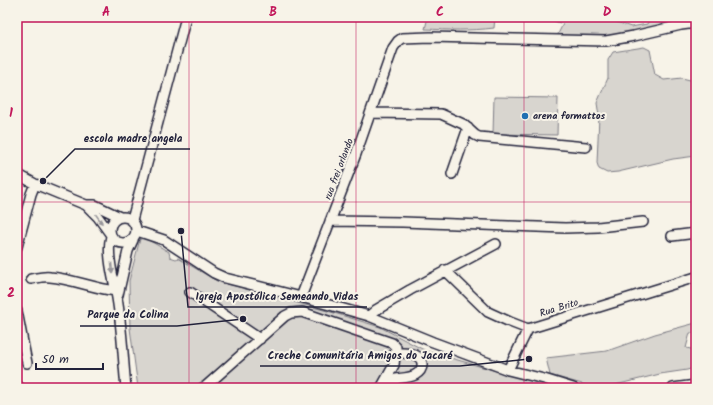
<svg xmlns="http://www.w3.org/2000/svg" width="713" height="405" font-family="Kalam,sans-serif">
<style>
.green{fill:#d8d5cf;stroke:#7d7c85}
.lines{fill:none;stroke-linecap:round;stroke-linejoin:round}
.minor-casing{stroke:#22223b;stroke-width:12}
.major-casing{stroke:#22223b;stroke-width:15}
.minor{stroke:#f7f3e8;stroke-width:9}
.major{stroke:#f7f3e8;stroke-width:12}
.oneway{fill:#97959a}
.grid{fill:none;stroke:#c2185b;stroke-width:1;stroke-opacity:0.55}
.poi-dot{fill:#1f6fb2;stroke:#f7f3e8;stroke-width:1.5}
.labels{text-anchor:middle;dominant-baseline:central;stroke-width:4;stroke-linejoin:round;paint-order:stroke}
.poi-label{font-size:10px;font-weight:bold;fill:#22223b;stroke:#f7f3e8;text-anchor:start}
.street-label{font-size:10px;fill:#22223b;stroke:#f7f3e8}
.leader{fill:none;stroke:#22223b;stroke-width:1.5}
.callout-dot{fill:#22223b;stroke:#f7f3e8;stroke-width:1.5}
.callout-label{font-size:11px;text-anchor:middle;font-weight:bold;fill:#22223b;stroke:#f7f3e8;stroke-width:4;stroke-linejoin:round;paint-order:stroke}
.neatline{fill:none;stroke:#c2185b;stroke-width:1.5}
.grid-label{font-size:13px;text-anchor:middle;font-weight:bold;fill:#c2185b}
</style>
<rect width="100%" height="100%" fill="#f7f3e8"/>
<filter id="ink" filterUnits="userSpaceOnUse"><feTurbulence type="fractalNoise" baseFrequency=".025" numOctaves="2"/><feDisplacementMap in="SourceGraphic" scale="8" xChannelSelector="R" yChannelSelector="G"/><feConvolveMatrix kernelMatrix="1 2 1 2 8 2 1 2 1" color-interpolation-filters="sRGB"/></filter>
<g filter="url(#ink)">
<path class="green" d="M428 17H495L494 28C471 31 448 30 425 29Z
M543 17H608V19L631 27 647 24 651 17H696V20L678 21 615 37 557 36 563 24Z
M644 47 650 50 655 75 664 80 682 78 694 81 696 91V156L673 159 618 172 607 173 599 169 597 163 599 116 597 103 608 78V60L613 52Z
M494 97 558 98 557 135 493 134Z
M145 238 169 252 170 257 176 259 178 258 217 281 331 312 380 327 426 351 556 388H138L130 328 129 281 140 239Z
M696 323V333H690L686 348 696 350V367L687 370 660 374 603 388H596L550 375 546 358 607 351 655 334Z"/>
<g class="lines">
<g class="minor-casing">
<path id="minor" d="M371 113 441 114 463 124 475 135 479 137 586 147
M17 174 35 184 86 205 98 217 111 235
M452 174 468 128
M86 205H95L120 217
M110 230a13 13 0 1 1 26 0a13 13 0 1 1-26 0Z
M132 220 186 17
M330 221 403 222 565 228 598 227 643 222
M137 231 164 240 214 273 225 278 301 297 369 316 433 342 508 370 544 379 573 388
M111 236C106 254 114 280 117 298 122 327 123 358 126 388
M672 236 696 233
M17 247 31 194 35 184
M445 270 488 312 510 322 528 329 696 277
M31 279C37 278 44 276 50 277 72 279 93 288 116 291
M190 292 260 339
M118 295 128 251 133 240
M301 297 356 154 393 48 398 41 402 38 430 37 606 41 634 36 681 25 696 23
M17 311 27 363
M369 316 376 310 410 290 496 244
M508 370 528 329
M202 388 206 386 285 316 291 313 302 312 392 343 396 347 394 365 381 388
M391 388 396 379C402 378 409 378 415 375 424 370 425 359 415 355 409 352 403 353 396 353
M673 388 696 385"/>
</g>
<g class="major-casing">
<path id="major" d="M17 387 18 388"/>
</g>
<use href="#minor" class="minor"/>
<use href="#major" class="major"/>
</g>
<defs><path id="oneway-solid" d="M-6-.8H1V-3.2L6.5 0L1 3.2V.8H-6Z"/></defs>
<g class="oneway">
<use href="#oneway-solid" transform="translate(99 219) rotate(55)"/>
<use href="#oneway-solid" transform="translate(112 268) rotate(84)"/>
</g>
</g>
<path class="grid" d="M189 17V388M356 17V388M524 17V388M17 202H696"/>
<circle class="poi-dot" cx="525" cy="116" r="4"/>
<g class="labels">
<g class="poi-label">
<text x="533" y="116">arena formattos</text>
</g>
<g class="street-label">
<text transform="translate(339 169) rotate(-69)">rua frei orlando</text>
<text transform="translate(559 308) rotate(-17)">Rua Brito</text>
</g>
</g>
<path class="leader" d="M43 181L75 149H190M181 231L188 307H367M243 319L177 326H80M529 359L460 366H260"/>
<g class="callout-dot">
<circle cx="43" cy="181" r="4"/>
<circle cx="181" cy="231" r="4"/>
<circle cx="243" cy="319" r="4"/>
<circle cx="529" cy="359" r="4"/>
</g>
<g class="callout-label">
<text x="133" y="142">escola madre angela</text>
<text x="277" y="300">Igreja Apostólica Semeando Vidas</text>
<text x="128" y="318">Parque da Colina</text>
<text x="360" y="359">Creche Comunitária Amigos do Jacaré</text>
</g>
<rect width="713" height="405" fill="none" stroke="#f7f3e8" stroke-width="44"/>
<path d="M36 363v6h67v-6" fill="none" stroke="#22223b" stroke-width="2"/>
<text x="42" y="363" font-size="12" fill="#22223b" stroke="#f7f3e8" stroke-width="3" paint-order="stroke">50 m</text>
<rect x="22" y="22" width="669" height="361" class="neatline"/>
<g class="grid-label">
<text x="106" y="16">A</text>
<text x="273" y="16">B</text>
<text x="440" y="16">C</text>
<text x="607" y="16">D</text>
<text x="11" y="117">1</text>
<text x="11" y="297">2</text>
</g>
</svg>
